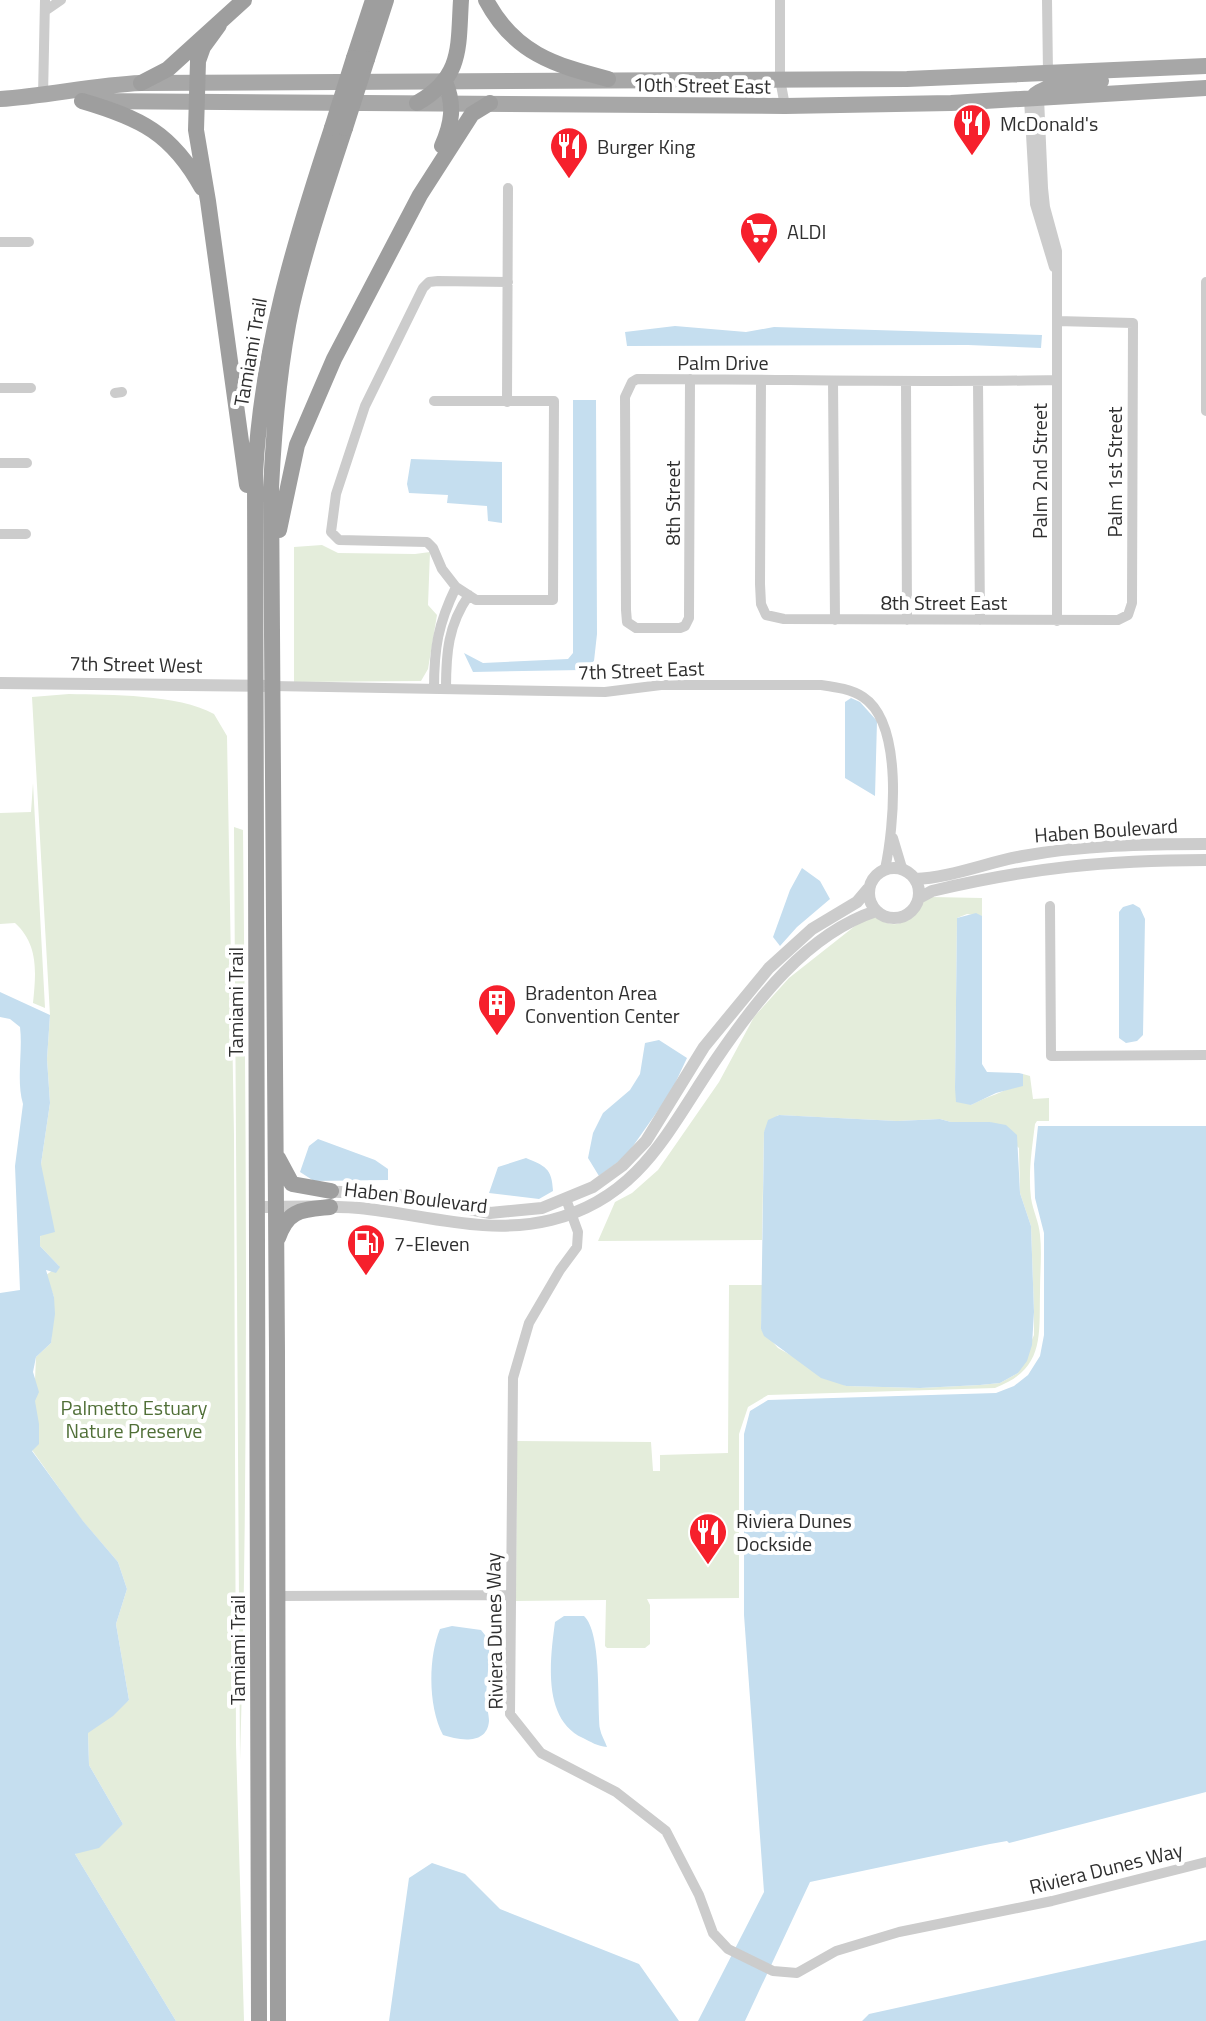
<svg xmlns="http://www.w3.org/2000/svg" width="1206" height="2021" font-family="'Titillium Web',sans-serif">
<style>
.green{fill:#e4eddb}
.water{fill:#c5deef}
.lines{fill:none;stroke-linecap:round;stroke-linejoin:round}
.minor{stroke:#ccc;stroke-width:10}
.tertiary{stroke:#ccc;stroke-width:12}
.primary{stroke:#a7a7a7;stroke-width:16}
.trunk{stroke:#9e9e9e;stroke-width:16}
.trunk-bridge{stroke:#9e9e9e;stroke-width:16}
.labels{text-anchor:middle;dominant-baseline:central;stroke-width:8;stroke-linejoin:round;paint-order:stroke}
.street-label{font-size:20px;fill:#2f2f2f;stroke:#fff}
.poi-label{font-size:20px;fill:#2f2f2f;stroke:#fff;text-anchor:start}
.park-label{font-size:20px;fill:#506f37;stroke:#fff}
</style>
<rect width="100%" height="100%" fill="#fff"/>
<path class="green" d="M322 545 338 553 415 554 430 552 428 605 437 615 428 669 421 681 294 682V547Z
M69 694C110 695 178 694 214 714L227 736 234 1135 236 1744 244 2021H176L75 1854 123 1824 89 1765 88 1732 129 1700 116 1624 127 1589 118 1562 81 1519 32 1450 36 1357 51 1343 54 1297 46 1275 59 1266 40 1246 41 1164 50 1103 47 1059 50 1015 32 697Z
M33 783 45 1008 33 1003C36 973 39 945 15 923L0 924V813L31 812Z
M234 827 243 830C246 1140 249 1451 240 1761Z
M931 897 982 898V916L967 914 957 918 955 1087 971 1105C989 1095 1008 1092 1023 1079V1074L1030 1076 1033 1099 1049 1098V1121H1037L1035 1124C1032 1148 1028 1174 1031 1198 1033 1211 1039 1222 1040 1235 1042 1253 1040 1272 1040 1291 1039 1336 1045 1369 995 1388L768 1395 748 1407 739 1434V1598L647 1599 650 1605V1644L645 1648H607L605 1646 606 1600 516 1601 517 1441 651 1442 653 1471H660V1455L728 1453 729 1285H763L761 1329 778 1348 846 1386 920 1388 980 1385 1000 1383 1018 1373 1034 1335V1312L1031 1226 1020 1193 1019 1148 990 1122H951L940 1119 897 1121 778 1115 764 1132 762 1240 598 1241 615 1202 632 1193 658 1170 719 1082 754 1017 789 978 860 922 875 917C907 938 911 907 931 897Z"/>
<path class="water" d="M675 326 746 332 774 327 1042 335 1041 348 968 345 627 346 625 332Z
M573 400H596L597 634 594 661 582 670 473 672 464 653 483 663 568 659 573 653Z
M411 459 502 462V523L488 521 487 506 447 503 448 495 409 493 407 484Z
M851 698 860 702 877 721 875 796 845 778V702Z
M802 868 820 881 830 899 797 927 780 946 773 937 790 890Z
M1133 904 1140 908 1145 919 1143 1035 1137 1041 1126 1043 1119 1038V912L1123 907Z
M976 913 982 916V1064L987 1072 1019 1073 1023 1074V1086L996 1093 971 1105 956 1102 955 1088 957 918Z
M0 992 50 1015 47 1059 50 1103 41 1164 55 1232 40 1236V1246L60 1267 56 1273 46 1270 54 1297 55 1314 51 1343 36 1357 33 1372 39 1392 35 1401 39 1424V1444L32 1451 83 1521 118 1562 127 1589 116 1624 129 1700 113 1716 88 1733 89 1765 123 1824 99 1848 75 1854 176 2021H0V1293L20 1290 15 1166 23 1104C16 1080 23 1052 20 1027L10 1019 0 1017Z
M659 1040 687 1058 671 1092 626 1156 599 1176 588 1158 593 1133 603 1113 630 1090 640 1074 645 1043Z
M779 1115 897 1121 940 1119 951 1122H990L1006 1125 1017 1135 1020 1193 1031 1226 1034 1312 1032 1345 1027 1361 1018 1373 1000 1383 980 1385 920 1388 846 1386 821 1378 764 1336 761 1329 764 1132 768 1120Z
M1038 1126H1206V1792L1009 1843 1007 1841 990 1844 810 1882 745 2021H698L764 1892 744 1615V1434L750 1411 768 1400 996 1393 1014 1386 1028 1375 1040 1356 1044 1335V1233L1035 1198 1034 1164Z
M318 1139 375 1160 388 1169V1180L314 1181 300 1172 309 1146Z
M526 1158C545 1166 552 1168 553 1191L539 1199 489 1193 498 1167Z
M564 1616H584C602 1633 597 1703 600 1729 601 1735 605 1741 607 1747 597 1746 591 1742 583 1738 542 1719 550 1660 555 1622Z
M452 1626 481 1630 489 1640C490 1659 487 1677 486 1696 486 1705 489 1714 489 1721 487 1746 458 1740 443 1735 428 1707 428 1658 440 1629Z
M432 1863 465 1874 500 1909 639 1964 679 2021H389L409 1878Z
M1206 1940V2021H862L869 2014Z"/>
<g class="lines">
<path class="minor" d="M780 0V79L785 106
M1047 0 1048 73
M45 11 61 0
M43 96 45 0
M1039 98 1043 188 1045 207 1057 251V621
M1029 99 1035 204 1054 267
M0 242H29
M1206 282V411
M690 379 689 618 685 626 680 628H636L627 622 626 610 625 397 632 382 637 379C777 379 917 383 1057 380
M761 380 760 584 761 604 766 615 784 619 1118 620 1128 615 1132 603 1133 323 1057 321
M833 381 835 620
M906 382 907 620
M978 382 980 620
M0 388H31
M115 393 122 392
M434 401H554L553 600H476L456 587 442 569 433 548 427 542 339 540 331 532 336 494 365 406 423 288 429 282 438 281 508 282
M507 402 508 188
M0 463H27
M0 534H26
M272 686 605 692 661 685H821C835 687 851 689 863 697 904 724 894 827 885 869
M434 689C434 648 438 624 456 587
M446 689C446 653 448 625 469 595
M893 838 902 868
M1050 906 1051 1056 1206 1055
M566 1199 578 1232 577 1247 560 1270 529 1323 513 1378 510 1714 541 1753 616 1792 666 1831 699 1895 713 1933 728 1949 773 1971 797 1973 836 1951 899 1932 1052 1901 1206 1862
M276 1596 510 1595"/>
<path class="tertiary" d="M0 683 272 686
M869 893a25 25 0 1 1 50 0a25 25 0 1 1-50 0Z
M915 879C950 878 988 862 1023 856 1083 845 1145 844 1206 844
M919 898 932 891C1028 868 1107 860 1206 860
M322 1191 398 1195 490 1213 542 1208 593 1187 622 1166 646 1141 704 1047 769 968 812 929 857 902 868 889
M256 1207C290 1207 324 1205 359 1208 423 1214 486 1236 551 1220 640 1198 668 1130 715 1061 755 1002 806 934 876 911"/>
<path class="primary" d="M1035 95C1054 81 1079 83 1101 81
M0 99C47 96 94 85 141 83L907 79 1206 66
M88 101 785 106 951 103 1206 88"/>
<path class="trunk" d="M486 0C514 53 554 65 608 79
M219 25 203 47 198 61 196 130 208 201 247 485
M354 58 373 0
M367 59 386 0
M141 83 168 69 244 0
M82 101C140 118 172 133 202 188
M417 103C463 77 458 47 461 0
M442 146C452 124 455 105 445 82
M279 530 297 445 334 359 420 195 472 114 490 103
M278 1158 292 1184 331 1191
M278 1238C288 1209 302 1210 330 1207
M259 2021 255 474C262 349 293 246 332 128
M278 2021 277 1353 271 488C274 427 279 365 292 305 306 245 326 186 345 128"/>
<path class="trunk-bridge" d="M332 128 354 58
M345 128 367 59"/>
</g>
<defs>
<g id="restaurant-pin" transform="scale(2)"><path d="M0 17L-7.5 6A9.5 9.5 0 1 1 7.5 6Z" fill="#f6202c" stroke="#fff"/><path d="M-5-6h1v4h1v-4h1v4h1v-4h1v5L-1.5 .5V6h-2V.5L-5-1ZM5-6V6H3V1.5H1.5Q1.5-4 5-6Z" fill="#fff"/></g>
<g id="supermarket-pin" transform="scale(2)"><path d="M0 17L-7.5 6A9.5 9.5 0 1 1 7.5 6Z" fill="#f6202c" stroke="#fff"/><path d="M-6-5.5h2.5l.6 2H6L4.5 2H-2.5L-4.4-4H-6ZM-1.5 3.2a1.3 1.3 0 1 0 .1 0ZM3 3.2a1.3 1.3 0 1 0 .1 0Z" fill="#fff"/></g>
<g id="building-pin" transform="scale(2)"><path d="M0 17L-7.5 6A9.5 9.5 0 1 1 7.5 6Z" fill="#f6202c" stroke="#fff"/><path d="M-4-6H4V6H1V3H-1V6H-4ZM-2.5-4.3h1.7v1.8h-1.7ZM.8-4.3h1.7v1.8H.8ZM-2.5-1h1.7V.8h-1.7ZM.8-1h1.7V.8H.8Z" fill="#fff"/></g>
<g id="fuel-pin" transform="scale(2)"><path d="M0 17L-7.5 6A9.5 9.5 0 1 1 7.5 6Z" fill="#f6202c" stroke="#fff"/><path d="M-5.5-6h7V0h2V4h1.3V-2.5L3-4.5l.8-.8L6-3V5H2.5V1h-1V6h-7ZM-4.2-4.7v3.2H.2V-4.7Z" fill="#fff"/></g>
</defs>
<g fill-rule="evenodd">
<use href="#restaurant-pin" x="972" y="123"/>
<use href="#restaurant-pin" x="569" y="146"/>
<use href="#supermarket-pin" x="759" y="231"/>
<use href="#building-pin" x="497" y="1003"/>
<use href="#fuel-pin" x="366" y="1243"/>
<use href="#restaurant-pin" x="708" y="1532"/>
</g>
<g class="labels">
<g class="street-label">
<text transform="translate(702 85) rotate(1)">10th Street East</text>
<text transform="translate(250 352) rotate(-80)">Tamiami Trail</text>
<text x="723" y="362">Palm Drive</text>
<text transform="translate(1039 471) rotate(-90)">Palm 2nd Street</text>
<text transform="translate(1114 472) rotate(-90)">Palm 1st Street</text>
<text transform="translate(672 503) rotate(-90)">8th Street</text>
<text x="944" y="602">8th Street East</text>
<text transform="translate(136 664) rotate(1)">7th Street West</text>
<text transform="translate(641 670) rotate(-2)">7th Street East</text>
<text transform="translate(1106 830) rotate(-4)">Haben Boulevard</text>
<text transform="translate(235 1002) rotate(-90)">Tamiami Trail</text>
<text transform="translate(416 1197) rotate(7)">Haben Boulevard</text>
<text transform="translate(494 1631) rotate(-91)">Riviera Dunes Way</text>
<text transform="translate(237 1650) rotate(-90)">Tamiami Trail</text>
<text transform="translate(1106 1868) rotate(-14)">Riviera Dunes Way</text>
</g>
<g class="poi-label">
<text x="1000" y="123">McDonald's</text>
<text x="597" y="146">Burger King</text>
<text x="787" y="231">ALDI</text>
<text x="525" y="992">Bradenton Area<tspan x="525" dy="23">Convention Center</tspan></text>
<text x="394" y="1243">7-Eleven</text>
<text x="736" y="1520">Riviera Dunes<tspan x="736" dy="23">Dockside</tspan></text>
</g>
<g class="park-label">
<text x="134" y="1407">Palmetto Estuary<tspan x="134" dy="23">Nature Preserve</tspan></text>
</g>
</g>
</svg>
